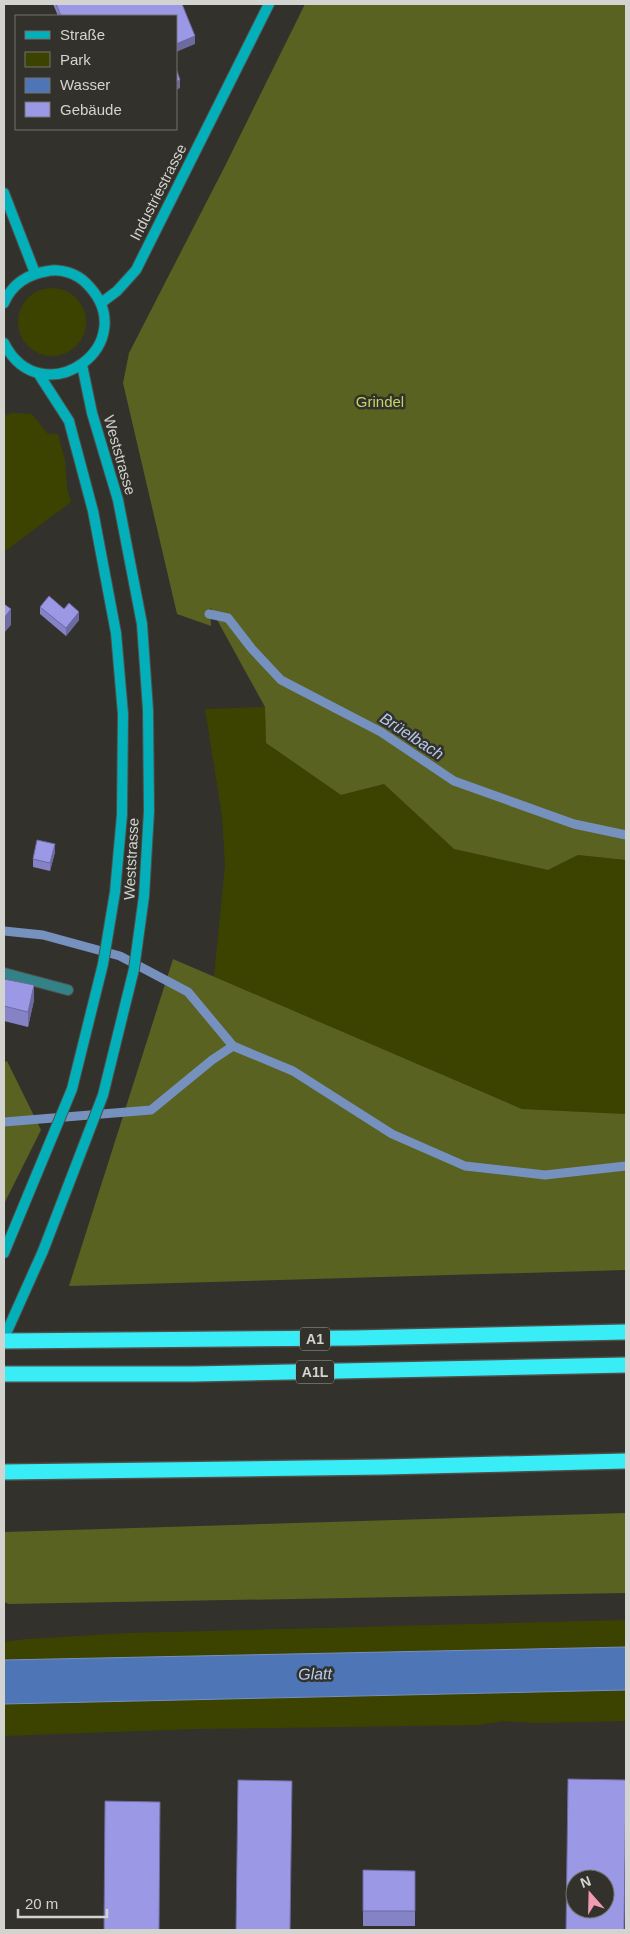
<svg xmlns="http://www.w3.org/2000/svg" width="630" height="1934" font-family="Helvetica,sans-serif">
<style>
.green{fill:#3c4301}
.forest{fill:#596221}
.water{fill:#4e75b6;stroke:#7691be}
.lines{fill:none;stroke-linecap:round;stroke-linejoin:round}
.stream{stroke:#7691be;stroke-width:9}
.lane-casing{stroke:#4f4e49;stroke-width:12}
.secondary-casing{stroke:#4f4e49;stroke-width:12}
.highway-casing{stroke:#4f4e49;stroke-width:18}
.lane{stroke:#328287;stroke-width:10}
.secondary{stroke:#03afb8;stroke-width:10}
.highway{stroke:#39edf7;stroke-width:15}
.wall{fill:#8583c5}
.shaded-wall{fill:#6c6aa0}
.building{fill:#9b98e5;stroke:#6c6aa0;fill-rule:evenodd}
.labels{text-anchor:middle;dominant-baseline:central;stroke-width:5;stroke-linejoin:round;paint-order:stroke}
.shield{fill:#32312b;stroke:#a3a29e;stroke-width:1}
.shield-label{font-size:14px;font-weight:bold;fill:#d3d3cf}
.street-label{font-size:15px;fill:#d3d3cf;stroke:#32312b}
.park-label{font-size:15px;fill:#c4d562;stroke:#32312b}
.water-label{font-size:16px;font-style:italic;fill:#b5cbef;stroke:#32312b}
</style>
<rect width="100%" height="100%" fill="#32312b"/>
<path class="green" d="M18 322a34 34 0 1 1 68 0a34 34 0 1 1-68 0Z
M12 413 32 414 48 434H58L65 460 67 488 71 502 4 552V416Z
M265 707 266 743 341 795 384 784 454 849 548 870 578 855 626 860V1114L522 1109 214 977 225 865 222 816 205 709Z
M626 1620V1647L4 1660V1642L26 1639 129 1633Z
M626 1690V1721L535 1723 504 1721 479 1725 195 1729 4 1736V1704Z"/>
<path class="forest" d="M305 4H626V860L578 855 548 870 454 849 384 784 341 795 266 743 265 707 210 607 211 626 177 614 123 383 129 353 226 164Z
M173 959 522 1109 626 1114V1270L69 1286Z
M7 1061 41 1130 4 1204V1062Z
M626 1513V1593L9 1604 4 1602V1532Z"/>
<path class="water" d="M626 1647V1690L4 1704V1660Z"/>
<g class="lines">
<path class="stream" d="M209 614 228 618 252 649 281 680 381 732 454 781 574 824 626 835
M4 931 43 935 120 956 188 992 233 1046 293 1071 392 1134 465 1166 545 1175 626 1166
M4 1122 151 1110 212 1060 233 1046"/>
<g class="lane-casing">
<path id="lane" d="M4 973 68 990"/>
</g>
<g class="secondary-casing">
<path id="secondary" d="M4 193 35 273
M4 303C12 284 28 274 48 271 61 268 77 274 86 283 147 343 42 418 4 343
M101 303 117 291 136 270 269 4
M4 1253 72 1089 103 964 115 892 122 815 123 714 116 633 93 511 69 421 38 373
M4 1338 43 1251 103 1095 134 969 144 896 149 811 148 710 142 624 118 500 92 413 82 365"/>
</g>
<g class="highway-casing">
<path id="highway" d="M4 1341 354 1338 626 1332
M4 1374H193L626 1365
M4 1472 384 1467 626 1461"/>
</g>
<use href="#lane" class="lane"/>
<use href="#secondary" class="secondary"/>
<use href="#highway" class="highway"/>
</g>
<path class="wall" d="M53 4H182L195 44 176 16H58Z
M40 607 79 620 66 636 40 614Z
M55 852 50 871 33 867V859Z
M4 979 34 1000 28 1027 4 1021Z
M363 1870 415 1871V1926H363Z"/>
<path class="shaded-wall" d="M195 36V44L176 52V44Z
M180 80V88L176 90V82Z
M11 609V625L4 633V618Z
M79 612V620L66 636V628Z
M55 844V852L50 871V863Z
M34 985V1000L28 1027V1012Z"/>
<path class="building" d="M56 4H182L195 36 176 44V16H61Z
M176 68 180 80 176 82Z
M49 596 64 609 69 603 79 612 66 628 40 607Z
M4 604 11 609 4 618Z
M37 840 55 844 50 863 33 859Z
M4 979 34 985 28 1012 4 1006Z
M568 1779 626 1780 624 1930H566ZM575 1879H605V1909H575Z
M238 1780 292 1781 290 1930H236Z
M105 1801 160 1802 159 1930H104Z
M363 1870 415 1871V1911H363Z"/>
<g class="labels">
<g class="shield">
<rect x="300" y="1327.5" width="30" height="23" rx="4"/>
<rect x="296" y="1360.5" width="38" height="23" rx="4"/>
</g>
<g class="shield-label">
<text x="315" y="1339">A1</text>
<text x="315" y="1372">A1L</text>
</g>
<g class="street-label">
<text transform="translate(158 192) rotate(-63)">Industriestrasse</text>
<text transform="translate(120 455) rotate(74)">Weststrasse</text>
<text transform="translate(131 859) rotate(-87)">Weststrasse</text>
</g>
<g class="park-label">
<text x="380" y="401">Grindel</text>
</g>
<g class="water-label">
<text transform="translate(412 736) rotate(33)">Brüelbach</text>
<text transform="translate(315 1674) rotate(-1)">Glatt</text>
</g>
</g>
<rect width="630" height="1934" fill="none" stroke="#d3d3cf" stroke-width="10"/>
<rect x="15" y="15" width="162" height="115" fill="#32312b" stroke="#72726d"/>
<rect x="25" y="31" width="25" height="8" fill="#03afb8" stroke="#72726d"/>
<text x="60" y="40" font-size="15" fill="#d3d3cf">Straße</text>
<rect x="25" y="52" width="25" height="15" fill="#3c4301" stroke="#72726d"/>
<text x="60" y="65" font-size="15" fill="#d3d3cf">Park</text>
<rect x="25" y="78" width="25" height="15" fill="#4e75b6" stroke="#72726d"/>
<text x="60" y="90" font-size="15" fill="#d3d3cf">Wasser</text>
<rect x="25" y="102" width="25" height="15" fill="#9b98e5" stroke="#72726d"/>
<text x="60" y="115" font-size="15" fill="#d3d3cf">Gebäude</text>
<g transform="translate(590 1894) rotate(340)"><circle r="24" fill="#32312b" stroke="#72726d"/>
<path d="M0-4L9 19L0 12L-9 19Z" fill="#f19ab3"/>
<text y="-8" font-size="14" font-weight="bold" text-anchor="middle" fill="#d3d3cf">N</text>
</g>
<path d="M18 1909v8h89v-8" fill="none" stroke="#d3d3cf" stroke-width="2.5"/>
<text x="25" y="1909" font-size="15" fill="#d3d3cf" stroke="#32312b" stroke-width="4" paint-order="stroke">20 m</text>
</svg>
